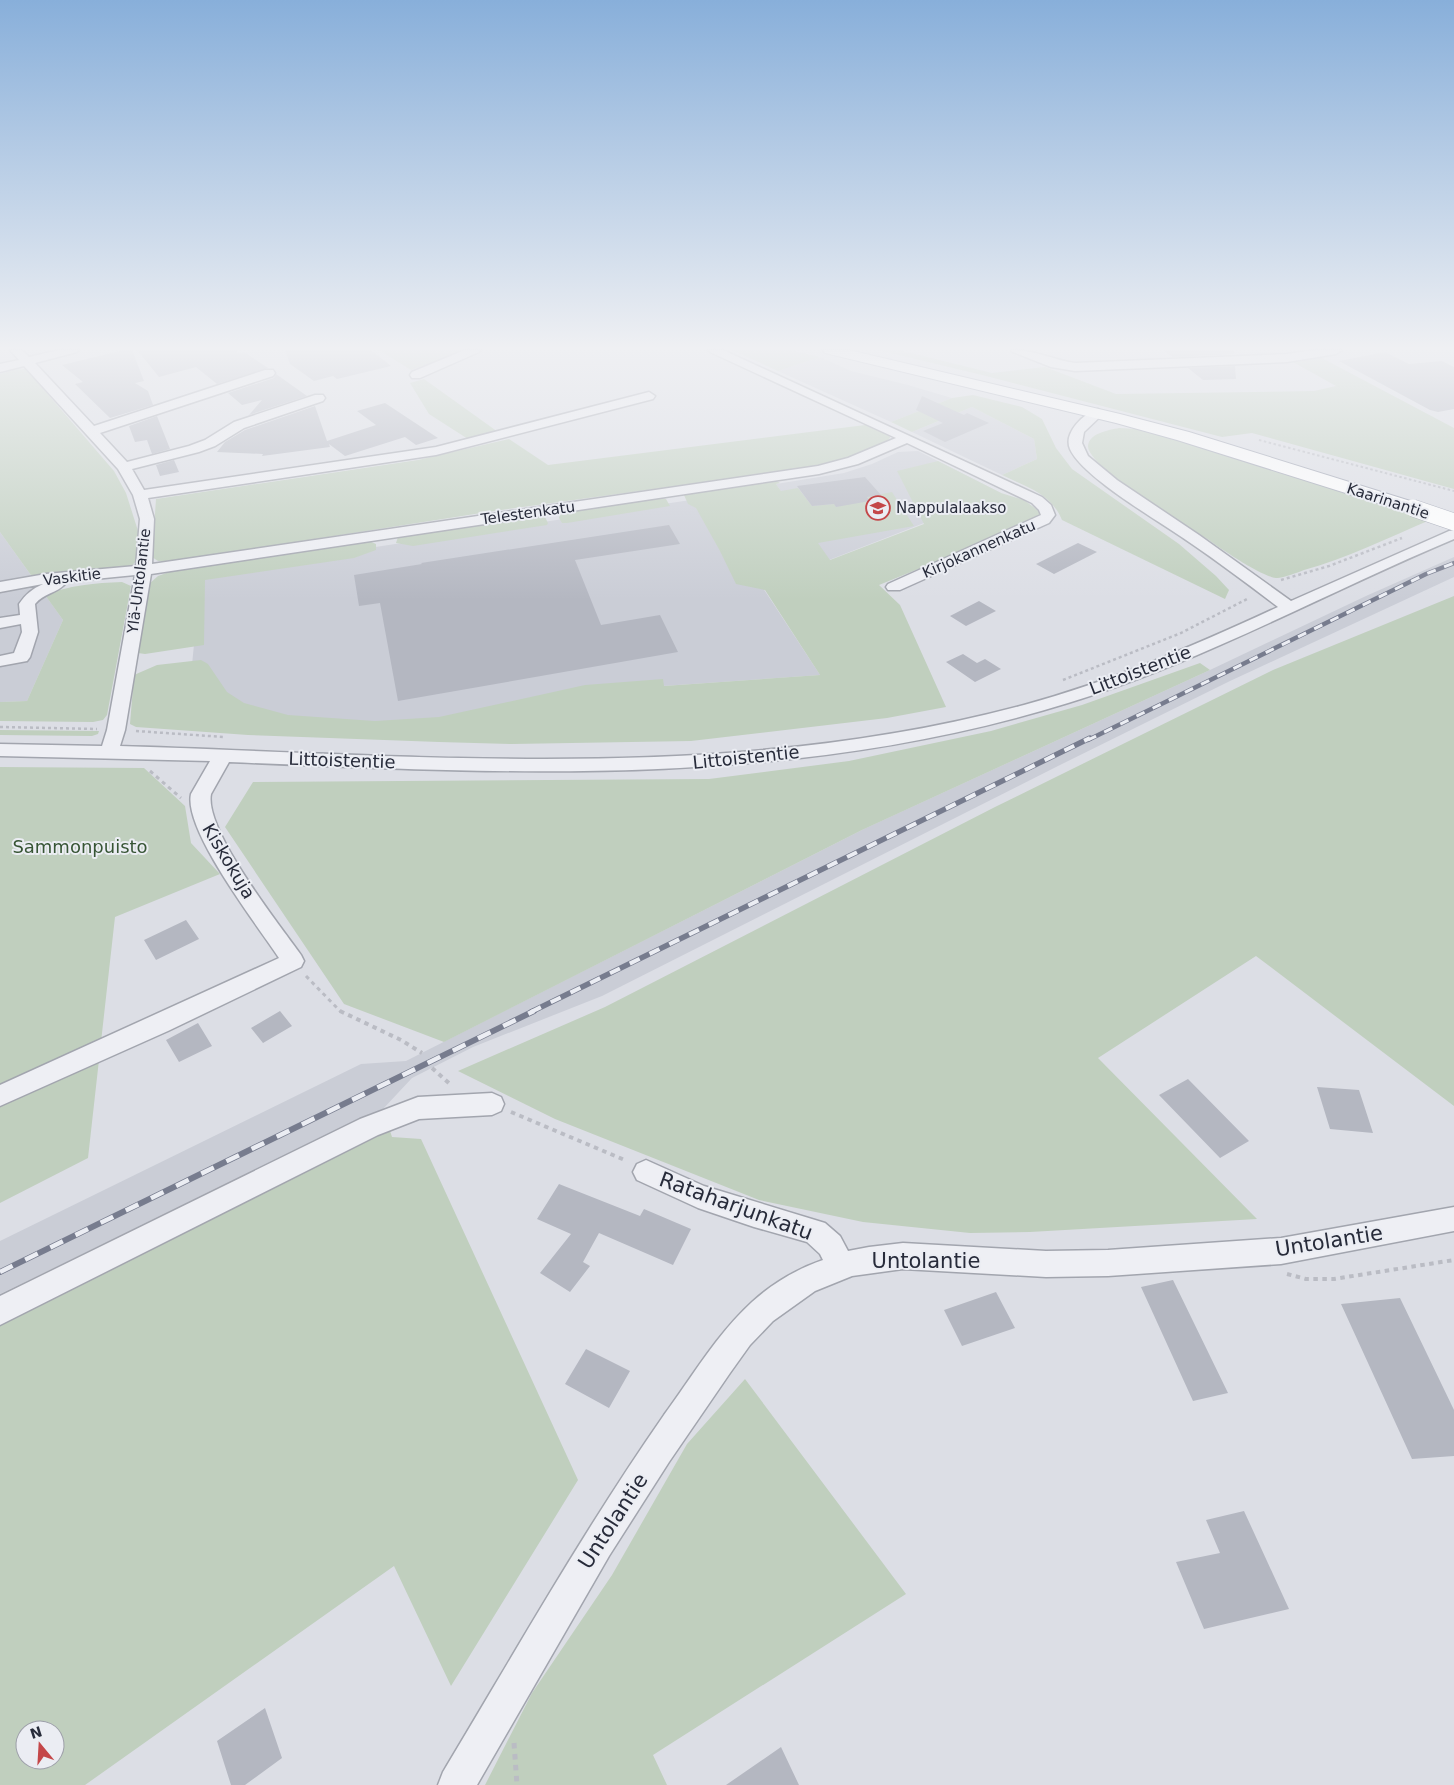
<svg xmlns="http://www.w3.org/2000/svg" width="1454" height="1785" font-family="'DejaVu Sans',sans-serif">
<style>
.built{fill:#cacdd6}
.green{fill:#c0cfbe;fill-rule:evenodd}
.building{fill:#b4b7c1}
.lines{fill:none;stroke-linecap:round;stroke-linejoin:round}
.minor-casing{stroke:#a2a5ae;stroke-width:3}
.major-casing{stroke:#9ca1b0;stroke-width:2}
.path-far4{stroke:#babcc4;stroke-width:2;stroke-dasharray:2.5 2.5;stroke-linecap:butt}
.path-far3{stroke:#babcc4;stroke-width:2.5;stroke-dasharray:3 3;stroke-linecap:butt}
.path-far2{stroke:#babcc4;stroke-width:3;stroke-dasharray:4 4;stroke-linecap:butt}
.path-far1{stroke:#babcc4;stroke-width:4;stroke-dasharray:4.5 4.5;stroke-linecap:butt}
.path{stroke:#babcc4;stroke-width:5;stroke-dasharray:5.5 5.5;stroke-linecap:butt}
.minor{fill:#eeeff4;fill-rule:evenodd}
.major{fill:#fff;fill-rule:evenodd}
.rail-far2-casing{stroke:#777c8e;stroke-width:4.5}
.rail-far1-casing{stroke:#777c8e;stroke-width:5.5}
.rail-casing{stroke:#777c8e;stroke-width:6}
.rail-far2{stroke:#ebedf3;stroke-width:3;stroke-dasharray:9;stroke-linecap:butt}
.rail-far1{stroke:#ebedf3;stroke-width:4;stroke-dasharray:11;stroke-linecap:butt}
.rail{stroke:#ebedf3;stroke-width:4.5;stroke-dasharray:14;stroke-linecap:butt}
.major-bridge-casing{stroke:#9ca1b0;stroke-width:18;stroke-linecap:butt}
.major-bridge{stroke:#fff;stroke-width:17}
.labels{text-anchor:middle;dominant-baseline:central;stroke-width:4;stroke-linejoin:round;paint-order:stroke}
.far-street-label{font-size:15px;fill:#272b3a;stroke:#ebedf3}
.far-poi-label{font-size:15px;fill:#272b3a;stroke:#ebedf3;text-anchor:start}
.street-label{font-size:18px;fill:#272b3a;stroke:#ebedf3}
.park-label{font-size:18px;fill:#375535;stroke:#ebedf3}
.near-street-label{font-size:21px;fill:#272b3a;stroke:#ebedf3}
</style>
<rect width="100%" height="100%" fill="#dcdee5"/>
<path class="built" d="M820 357 851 371 908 385 952 398 891 422 778 371Z
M972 407 1034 439 1037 459 1002 475 912 432Z
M918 451 1001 493 829 560 776 484 844 473 872 464 898 452Z
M704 498 820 675 663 686 445 725 264 721 191 675 201 573Z
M0 532 63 620 27 701 0 702Z
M1454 557V577L1230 681 1058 766 602 996 473 1047 412 1078 383 1109 0 1294V1241L361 1064 406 1061 864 829 1210 670 1366 596Z"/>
<path class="green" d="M379 350H469L411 370Z
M732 350H790L820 357 778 371Z
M878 350H899L992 373 1045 367 1116 394 1314 391 1336 386 1293 362 1320 357 1454 428V489L1252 433 1222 437 982 375Z
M26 369 114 471 126 493 139 534 137 560 130 568 33 578 0 532V374L13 370Z
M424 379 498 432 468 439 429 414 410 383Z
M973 395 1022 407 1042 419 1056 448 1072 469 1179 544 1216 576 1229 590 1225 599 1062 520C1051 493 1026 487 1002 475L1037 459 1034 439 972 407 912 432 891 422 952 398Z
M873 424 889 434 890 438C875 455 837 461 815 467L494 511 168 562 158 561 152 557 156 499 418 460 509 439 548 465Z
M1119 428 1138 429 1157 434 1430 520C1388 538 1347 558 1304 570 1296 573 1286 577 1278 578 1265 579 1221 549 1209 540 1189 527 1087 467 1088 446 1089 433 1109 430 1119 428Z
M938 461 1001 493 1024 500 1043 514 1038 520 879 585 900 605 946 707 887 718 691 741 512 744 439 742 248 735 136 727 130 724 134 675 157 665 201 660 208 664 227 692 244 703 288 715 375 721 439 717 585 685 663 679 664 686 820 675 765 590 736 584 720 551 696 508 688 504 684 495 775 480 780 483 776 484 781 491 798 488 812 506 834 504 836 507 860 499 863 502 869 501 867 497 892 492 914 526 818 543 830 560 924 524 897 471Z
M659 497 666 499 670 506 567 523H562L559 518 561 512Z
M537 516 545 517 548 523 547 525 413 546 396 543 398 537Z
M369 541 376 544V550L354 558 205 580 204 645 145 654 138 653 149 584 158 576 172 571Z
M122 582 131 586 107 715 103 720 93 722 0 721V702L27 701 63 620 45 595C70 585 95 583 122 582Z
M1454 596V1106L1256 956 1098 1058 1257 1219 1030 1232 970 1233 863 1222 759 1200 555 1119 458 1071 605 1007 995 807 1273 670Z
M1200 663 1210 670 862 830 444 1042 344 1004 225 827 253 782 709 779 849 761 991 731 1082 705Z
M0 730 99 731 98 734 92 736 0 735Z
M0 767 144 768 185 806 191 843 220 874 115 917 88 1158 0 1203Z
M383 1109 392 1137 421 1139 578 1480 451 1686 394 1566 85 1785H0V1297ZM25 1730H55V1760H25Z
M745 1379 906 1594 653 1755 667 1785H485L532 1693 612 1575 687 1444Z"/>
<path class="building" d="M124 350H132L144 381 135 383 148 391 153 405 110 418 75 384 83 382 62 365Z
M137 350H237V354L244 352 268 368 217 384 196 367 159 377Z
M285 350H371L391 366 337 379 333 376 314 381 290 364Z
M1163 350H1234V354L1173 357Z
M1385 352 1409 364 1442 361 1454 367V409L1438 412 1430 410 1339 361Z
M1235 366 1236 379 1203 380 1188 368Z
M276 374 307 396 249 415 262 400 242 405 228 393 274 378Z
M922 396 964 415 967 413 989 423 945 442 923 431 943 423 916 410Z
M385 403 438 438 416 445 405 437 345 456 329 444 330 447 262 456 263 454 217 452 225 442 245 430 315 406 327 441 376 425 357 411Z
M157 416 170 449 152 454 147 440 135 442 129 426Z
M174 460 179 472 160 476 156 465Z
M865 477 881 495 867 497 870 501 836 507 834 504 812 506 797 486Z
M669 525 680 544 575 560 601 625 660 615 678 652 398 701 380 603 359 606 354 575 422 564 421 563Z
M1078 543 1097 552 1054 574 1036 564Z
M979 601 996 611 966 626 950 616Z
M963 654 977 663 985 659 1001 669 975 682 946 662Z
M186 920 199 939 156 960 144 940Z
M280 1011 292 1026 263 1043 251 1028Z
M198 1023 212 1046 179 1062 166 1040Z
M1188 1079 1249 1141 1220 1158 1159 1095Z
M1317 1087 1359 1090 1373 1133 1330 1129Z
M559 1184 640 1216 644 1209 691 1229 673 1265 599 1233 583 1262 590 1266 570 1292 540 1273 571 1234 537 1219Z
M1173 1280 1228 1393 1193 1401 1141 1287Z
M996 1292 1015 1328 962 1346 944 1310Z
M1400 1298 1454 1410V1456L1412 1459 1341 1304Z
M586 1349 630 1371 609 1408 565 1384Z
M1244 1511 1289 1609 1204 1629 1176 1562 1220 1553 1206 1520Z
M265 1708 282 1758 245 1785H231L217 1741Z
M781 1747 799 1785H726Z"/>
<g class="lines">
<g class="minor-casing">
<path id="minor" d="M10 350H22L29 357 59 350H79L77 352 35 363 94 426 265 370H273L275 373 273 376 100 433 127 462 189 446 205 440 234 422 315 395H323L325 398 323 401 244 428 215 446 199 452 132 469 144 490 436 447 649 392 655 396 653 399 436 455 148 498 154 519 152 564 818 466 848 458 896 438 710 352 708 350H723L1042 497 1051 505 1055 515 1049 523 900 590H888L886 587 888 584 1041 515 1039 510 1032 503 907 443 858 464 819 474 151 574 125 730 120 746C423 755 727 785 1024 705 1112 681 1196 645 1278 607 1249 585 1220 563 1189 542 1161 522 1083 478 1070 449 1063 433 1084 413 1098 409L1104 413 1084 432 1082 443 1088 456 1117 480 1199 535 1291 601 1449 531 1454 530V539C1325 593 1202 662 1068 703 790 789 514 774 229 762L211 794C204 830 279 924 301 955L304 961 301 967 168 1031 0 1106V1085L279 958C258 926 183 830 191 794L210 761 0 756V744L102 746 107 730 135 575 64 582 65 584C57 593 44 593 35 604L38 632 30 657 27 661 0 666V656L14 653 22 632 21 624 0 628V618L20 615 19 604C26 594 32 589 43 584L0 592V582L46 574 136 566 140 519 133 495 118 469 24 366 0 372V364L19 360Z
M465 350H481L479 352 420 378H412L410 375 412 372Z
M1011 350C1033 349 1053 360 1075 363L1287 354 1315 350H1342L1336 354 1287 362 1075 371 1051 367 1013 352Z
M492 1093 501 1097 504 1104 501 1111 492 1115 419 1119 378 1135 0 1325V1296L360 1119 418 1097Z
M646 1160 704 1186 825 1223 840 1236 848 1251 869 1247 903 1243 1046 1251 1108 1250 1281 1238 1454 1207V1231L1281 1264 1108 1276 1046 1277 903 1269 852 1276 815 1291 773 1321 750 1345 730 1373 669 1462 609 1556 477 1785H438L443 1772C515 1652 584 1530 664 1415 692 1377 717 1334 752 1302 773 1283 797 1269 823 1260L820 1254 807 1242 754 1227 698 1208 637 1180 633 1172 637 1164Z"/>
</g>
<g class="major-casing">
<path id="major" d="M822 350H849L1120 414 1189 432 1420 504 1422 508 1420 512 1413 514 1406 512 1177 440 1116 423 825 353Z"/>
</g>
<path class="path-far4" d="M1259 440 1454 491"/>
<path class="path-far3" d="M1281 580 1329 566 1402 538
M1063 680 1181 633 1249 598
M0 727 97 729
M136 731 224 737"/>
<path class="path-far2" d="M150 771 181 798
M306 976 341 1012"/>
<path class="path-far1" d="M340 1011 401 1040 422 1053
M432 1068 450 1084
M511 1112 627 1161
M1287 1274 1306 1279H1334L1454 1260"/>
<path class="path" d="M514 1743 517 1785"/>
<use href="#minor" class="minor"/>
<use href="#major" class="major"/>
<g class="rail-far2-casing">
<path id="rail-far2" d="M1088 740 1426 574 1454 563"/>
</g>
<g class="rail-far1-casing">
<path id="rail-far1" d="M531 1012 1090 738"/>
</g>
<g class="rail-casing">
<path id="rail" d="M0 1272 534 1011"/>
</g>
<use href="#rail-far2" class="rail-far2"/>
<use href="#rail-far1" class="rail-far1"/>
<use href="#rail" class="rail"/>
<g class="major-bridge-casing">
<path id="major-bridge" d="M1413 508 1454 522"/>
</g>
<use href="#major-bridge" class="major-bridge"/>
</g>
<linearGradient id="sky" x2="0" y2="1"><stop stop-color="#88afda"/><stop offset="0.58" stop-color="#eff0f3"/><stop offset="1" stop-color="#eff0f3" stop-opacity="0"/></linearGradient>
<rect width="1454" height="600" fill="url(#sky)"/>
<defs>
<g id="school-ring" transform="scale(1.25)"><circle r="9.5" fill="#ebedf3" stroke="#c44749" stroke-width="1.5"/><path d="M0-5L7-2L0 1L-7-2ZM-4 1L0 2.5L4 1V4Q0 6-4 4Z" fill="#c44749"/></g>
</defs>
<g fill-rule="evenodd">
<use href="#school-ring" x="878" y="508"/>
</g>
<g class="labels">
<g class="far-street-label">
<text transform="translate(1388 501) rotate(18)">Kaarinantie</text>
<text transform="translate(528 513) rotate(-8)">Telestenkatu</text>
<text transform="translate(979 549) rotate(-24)">Kirjokannenkatu</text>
<text transform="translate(72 577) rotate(-7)">Vaskitie</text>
<text transform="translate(139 581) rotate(-83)">Ylä-Untolantie</text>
</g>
<g class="far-poi-label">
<text x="896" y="508">Nappulalaakso</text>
</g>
<g class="street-label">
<text transform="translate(1140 670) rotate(-21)">Littoistentie</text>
<text transform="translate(746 757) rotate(-6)">Littoistentie</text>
<text transform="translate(342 760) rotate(2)">Littoistentie</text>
<text transform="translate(229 861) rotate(59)">Kiskokuja</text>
</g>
<g class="park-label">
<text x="80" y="846">Sammonpuisto</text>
</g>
<g class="near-street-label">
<text transform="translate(736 1206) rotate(20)">Rataharjunkatu</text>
<text transform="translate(1329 1241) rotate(-9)">Untolantie</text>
<text x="926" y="1261">Untolantie</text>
<text transform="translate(613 1521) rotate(-57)">Untolantie</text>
</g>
</g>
<g transform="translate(40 1745) rotate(342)"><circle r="24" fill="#ebedf3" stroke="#9d9fa9"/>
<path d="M0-4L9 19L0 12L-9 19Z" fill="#c44749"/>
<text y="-8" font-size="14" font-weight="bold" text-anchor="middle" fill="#272b3a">N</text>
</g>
</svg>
